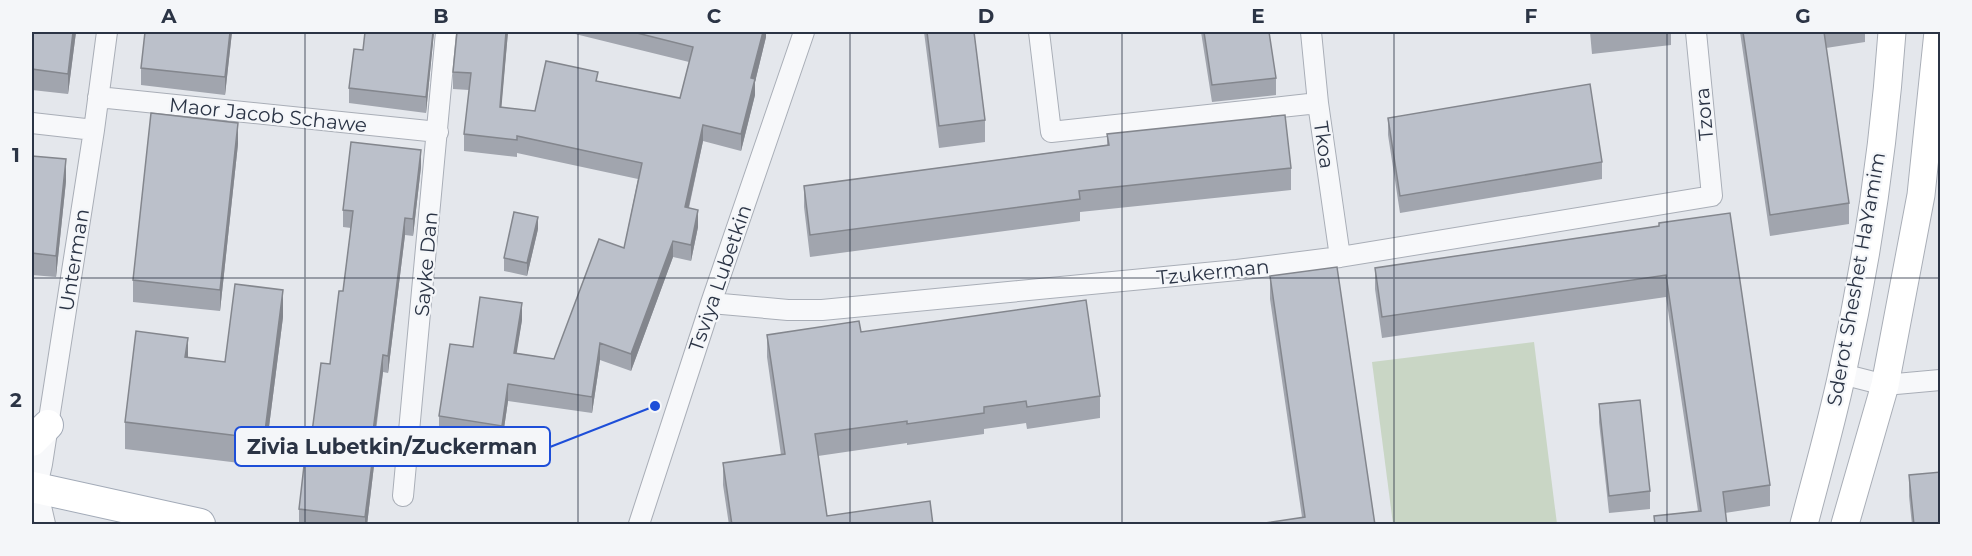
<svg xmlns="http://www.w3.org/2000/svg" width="1972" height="556" font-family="Montserrat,sans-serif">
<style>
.green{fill:#c9d6c5}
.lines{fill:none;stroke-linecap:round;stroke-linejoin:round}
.street-casing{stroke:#a9aeb7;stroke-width:22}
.secondary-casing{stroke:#a9aeb7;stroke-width:29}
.primary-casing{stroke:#a3abb8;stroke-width:32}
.street{stroke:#f7f8fa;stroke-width:20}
.secondary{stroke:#fff;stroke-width:27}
.primary{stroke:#fff;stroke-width:30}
.wall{fill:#a1a5ae}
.shaded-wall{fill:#83868d}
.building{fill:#bbc0ca;stroke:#83868d;stroke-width:1.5}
.grid{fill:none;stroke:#2b3445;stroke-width:1.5;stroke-opacity:0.55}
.labels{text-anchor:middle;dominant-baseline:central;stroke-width:4.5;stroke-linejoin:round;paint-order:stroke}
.street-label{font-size:20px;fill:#2b3445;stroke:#f4f6f9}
.leader{fill:none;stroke:#1d4ed8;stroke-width:2}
.callout-dot{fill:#1d4ed8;stroke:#f4f6f9;stroke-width:2}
.callout{fill:#f4f6f9;stroke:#1d4ed8;stroke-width:2}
.callout-label{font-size:21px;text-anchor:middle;font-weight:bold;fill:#2b3445}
.neatline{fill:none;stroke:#2b3445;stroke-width:2}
.grid-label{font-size:20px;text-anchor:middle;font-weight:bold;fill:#2b3445}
</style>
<rect width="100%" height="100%" fill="#e4e7ec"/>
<path class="green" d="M1534 342 1557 524H1393L1372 362Z"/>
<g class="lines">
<g class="street-casing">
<path id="street" d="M1039 32 1051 132 1318 103
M1311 32 1318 103 1340 257
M98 97 438 132
M32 123 94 130
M711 303 788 310H822L1237 270 1340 257 1712 196 1696 32
M1842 374 1885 385 1940 380
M37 489 45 524
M403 496 446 32
M32 508 42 464 94 130 107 32
M639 524 711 303 804 32"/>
</g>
<g class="secondary-casing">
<path id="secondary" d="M1804 524C1817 474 1831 425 1842 374 1867 261 1884 147 1892 32
M1845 524 1885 385 1921 195 1938 32"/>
</g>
<g class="primary-casing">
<path id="primary" d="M32 441 48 425
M32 487 200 524"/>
</g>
<use href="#street" class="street"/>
<use href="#secondary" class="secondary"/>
<use href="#primary" class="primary"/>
</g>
<path class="wall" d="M32 32H76L68 94 32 90Z
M232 32 225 95 141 85V68Z
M434 32 426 113 349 103V88L363 50Z
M508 32 501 107 535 111 598 81 680 98 689 62 567 32H766V37L755 82V95L741 151 703 141 689 208 698 227 691 261 673 257 631 371 600 360 592 413 508 401 502 442 439 433V416L473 347 522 320 516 353 554 359 624 248 638 179 517 153V157L464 151V134L469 90 453 89V72Z
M924 32H974L985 120V142L939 148Z
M1201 32H1269L1276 78V95L1212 102Z
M1590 32H1671V45L1592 54Z
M1740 32H1865V42L1826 48 1849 203V224L1770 236Z
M1388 118 1602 162V179L1400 213 1388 135Z
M1107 134 1291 168V190L1080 212V221L810 257 804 207V186L1107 145Z
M238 144 220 311 133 302V280Z
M32 156 66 181 56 277 32 275Z
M421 167 413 236 405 235 388 373 383 372 375 440V457L367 525H299V509L312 432 330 364 343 291 351 228 343 227V210Z
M1659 226 1770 485V506L1725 513 1727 525H1654V516L1698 511 1666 297 1382 338 1375 289V268Z
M538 229 527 276 504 271V258Z
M1270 276 1375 525 1302 517 1270 299Z
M283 317 264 466 125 449V422L188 358 225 362Z
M861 332 1100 396V418L1027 429 1026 423 984 429V434L907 445V443L818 456 827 516 933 525H729L723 485V463L781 455 767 357V335Z
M1599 404 1650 491V509L1609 513 1599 422Z
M1909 475 1941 525H1912L1909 496Z"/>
<path class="shaded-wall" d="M73 32H76L68 94V74Z
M230 32H232L225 95V77Z
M433 32H434L426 113V97Z
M506 32H508L500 124V107Z
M763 32H766V37L755 82V95L741 151V134L751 78Z
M238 123V144L220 311V290Z
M703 125V141L685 224V207Z
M421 150V167L413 236V219Z
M66 159V181L56 277V256Z
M698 210V227L691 261V245Z
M538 217V229L527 276V263Z
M405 218V235L388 373V356Z
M673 241V257L631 371V354Z
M283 290V317L264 466V439Z
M522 303V320L514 370V353Z
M188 338V364L185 357Z
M600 343V360L592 413V397Z
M383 355V372L372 456V439Z
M508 384V401L502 442V426Z
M375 440V457L367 525H365V517Z"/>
<path class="building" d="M32 32H73L68 74 32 69Z
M145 32H230L225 77 141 68Z
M365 32H433L426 97 349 88 354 49 363 50Z
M457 32H506L500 107 535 111 546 61 598 72 596 81 680 98 693 47 633 32H763L751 78 755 79 741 134 703 125 685 207 698 210 691 245 673 241 631 354 600 343 592 397 508 384 502 426 439 416 450 344 473 347 480 297 522 303 514 353 554 359 599 239 624 248 642 163 517 136V140L464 134 471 73 453 72Z
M927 32H974L985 120 939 126Z
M1204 32H1269L1276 78 1212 85Z
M1743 32H1824L1849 203 1770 215Z
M1590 84 1602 162 1400 196 1388 118Z
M151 113 238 123 220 290 133 280Z
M1285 115 1291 168 1079 191 1080 199 810 235 804 186 1109 145 1107 134Z
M351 142 421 150 413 219 405 218 388 356 383 355 372 439 375 440 365 517 299 509 308 431 312 432 321 363 330 364 339 291H343L353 211 343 210Z
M32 156 66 159 56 256 32 253Z
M514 212 538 217 527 263 504 258Z
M1730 213 1770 485 1723 492 1727 525H1655L1654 516 1701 511 1666 275 1382 317 1375 268 1659 226V223Z
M1337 267 1375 525H1251L1305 517 1270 276Z
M235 284 283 290 264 439 125 422 136 331 188 338 185 357 225 362Z
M1086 300 1100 396 1027 407 1026 401 984 407V413L907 424V421L815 434 827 516 930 501 933 525H732L723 463 785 454 767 335 859 321 861 332Z
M1640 400 1650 491 1609 496 1599 404Z
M1941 472V525H1914L1909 475Z"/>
<path class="grid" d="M305 32V524M578 32V524M850 32V524M1122 32V524M1394 32V524M1667 32V524M32 278H1940"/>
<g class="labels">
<g class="street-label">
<text transform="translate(1704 114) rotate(-95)">Tzora</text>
<text transform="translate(268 115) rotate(6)">Maor Jacob Schawe</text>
<text transform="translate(1324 145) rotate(82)">Tkoa</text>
<text transform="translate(74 260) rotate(-81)">Unterman</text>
<text transform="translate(426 264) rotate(-85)">Sayke Dan</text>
<text transform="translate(1213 272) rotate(-6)">Tzukerman</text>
<text transform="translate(720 278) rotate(-71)">Tsviya Lubetkin</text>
<text transform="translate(1856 279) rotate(-80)">Sderot Sheshet HaYamim</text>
</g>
</g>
<path class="leader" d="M655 406L550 447"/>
<circle class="callout-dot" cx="655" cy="406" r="6"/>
<rect class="callout" x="235" y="427" width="315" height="39" rx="6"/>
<g class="callout-label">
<text x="392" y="454">Zivia Lubetkin/Zuckerman</text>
</g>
<rect width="1972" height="556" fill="none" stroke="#f4f6f9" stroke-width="66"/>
<rect x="33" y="33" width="1906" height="490" class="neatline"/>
<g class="grid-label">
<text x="169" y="23">A</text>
<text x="441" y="23">B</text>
<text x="714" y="23">C</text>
<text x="986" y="23">D</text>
<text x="1258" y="23">E</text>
<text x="1531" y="23">F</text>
<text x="1803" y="23">G</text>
<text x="16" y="162">1</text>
<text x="16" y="407">2</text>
</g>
</svg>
